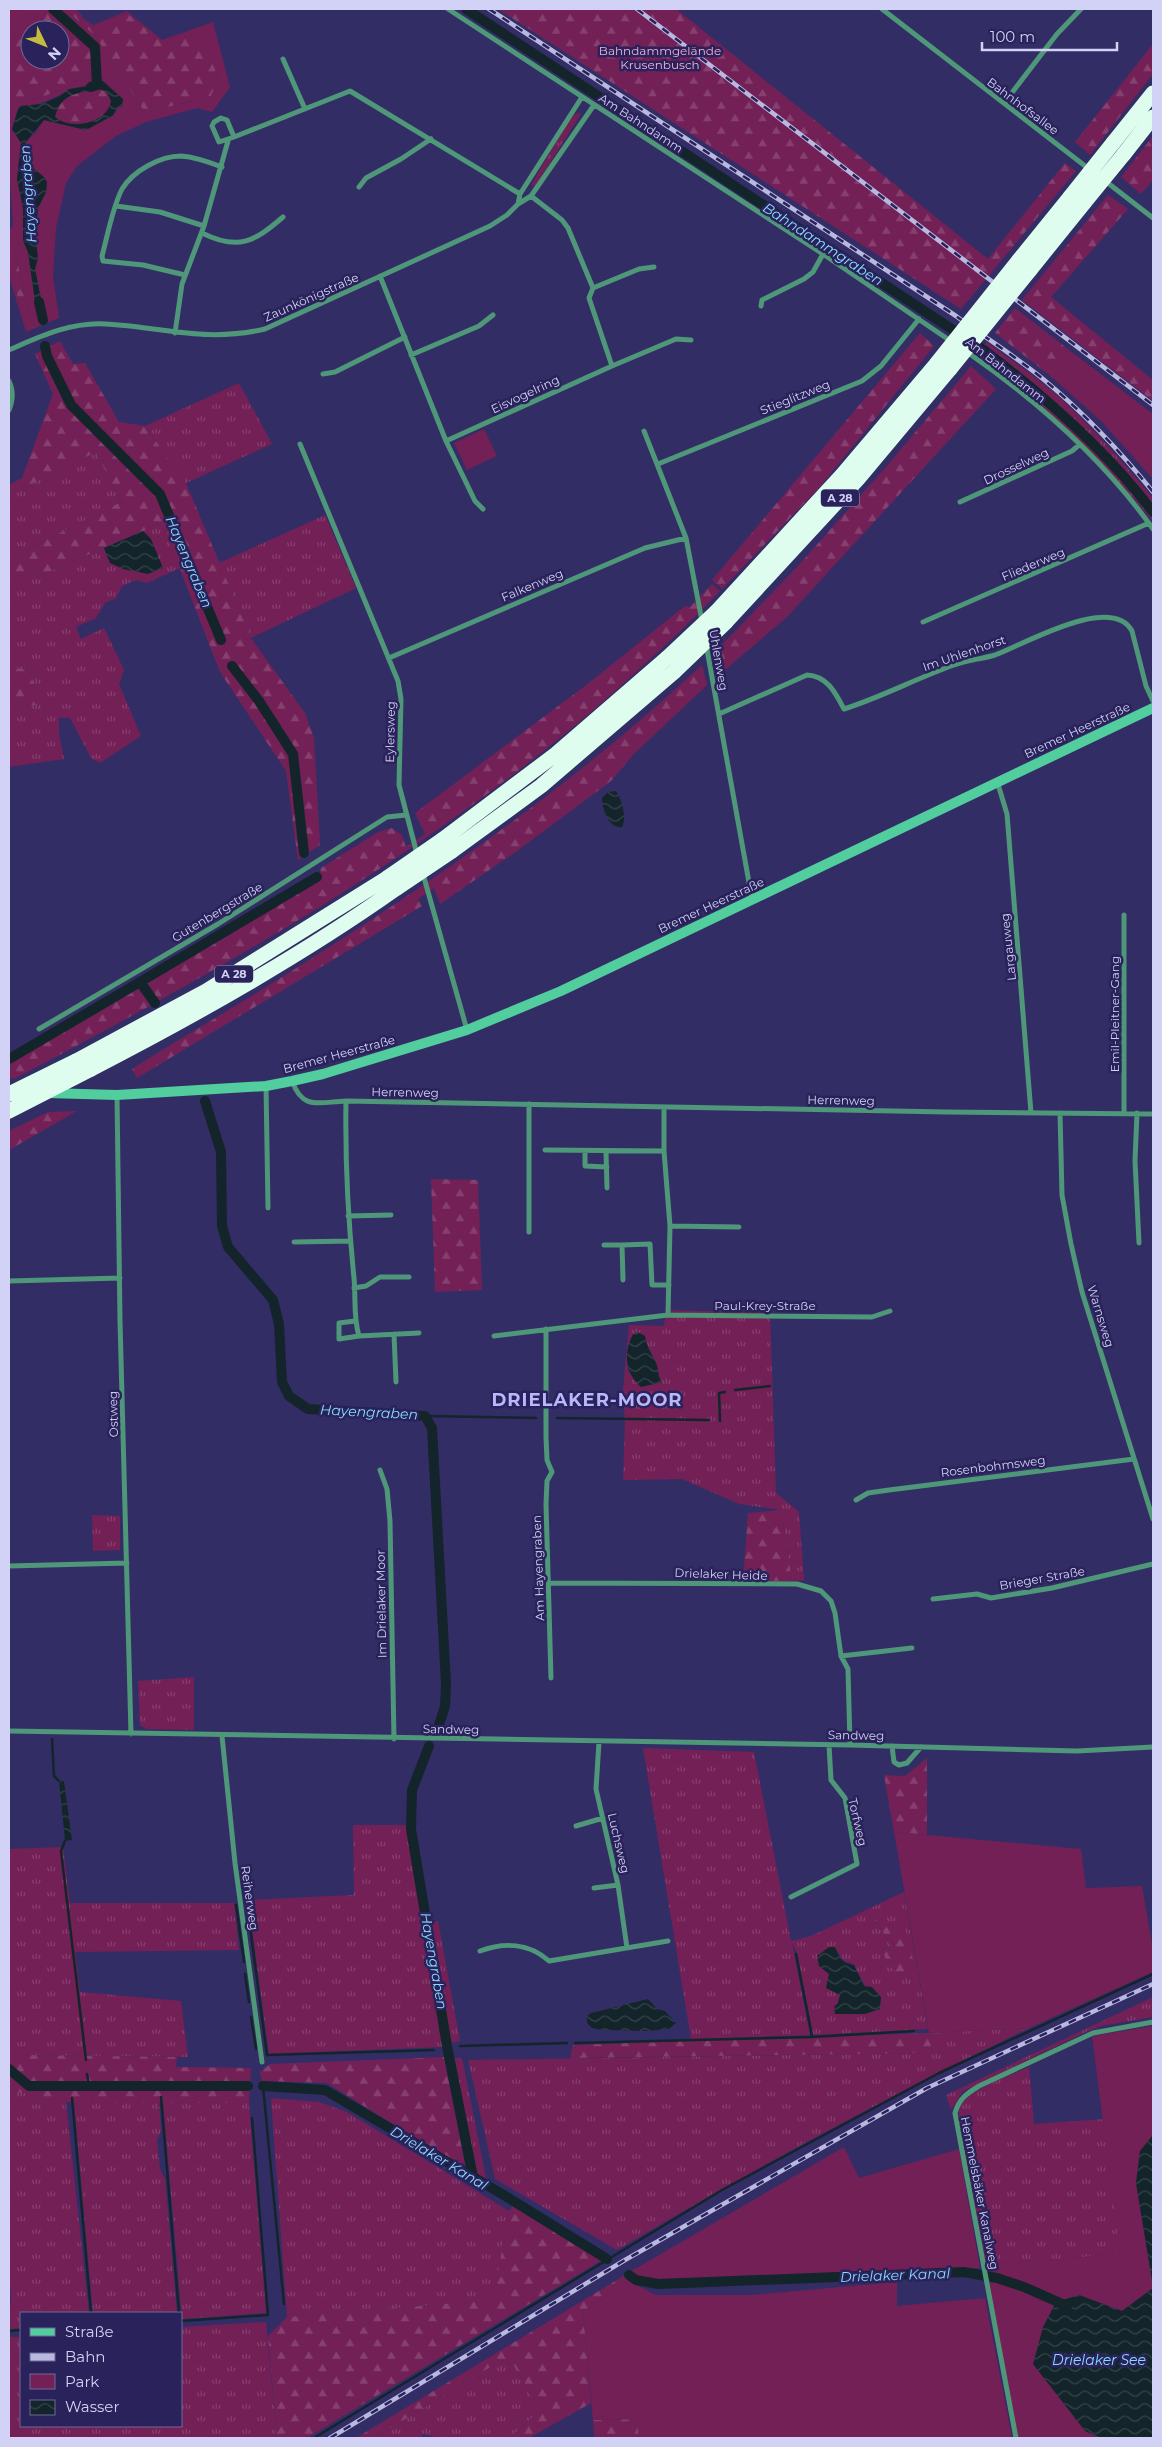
<svg xmlns="http://www.w3.org/2000/svg" width="1162" height="2447" font-family="Montserrat,sans-serif">
<style>
.grass{fill:url(#grass-tufts);fill-rule:evenodd}
.forest{fill:url(#forest-firs)}
.green{fill:#732056;fill-rule:evenodd}
.water{fill:url(#water-waves);fill-rule:evenodd}
.lines{fill:none;stroke-linecap:round;stroke-linejoin:round}
.stream{stroke:#13252b;stroke-width:2.5}
.canal{stroke:#13252b;stroke-width:10}
.street{stroke:#4f9779;stroke-width:5}
.secondary{stroke:#51cd9e;stroke-width:10}
.highway{stroke:#defdee;stroke-width:15}
.rail-casing{stroke:#b9b9df;stroke-width:4.5}
.rail{stroke:#2a225a;stroke-width:2.5;stroke-dasharray:8;stroke-linecap:butt}
.highway-bridge{stroke:#defdee;stroke-width:15}
.labels{text-anchor:middle;dominant-baseline:central;stroke-width:5;stroke-linejoin:round;paint-order:stroke}
.shield{fill:#2a225a;stroke:#9f9dc6;stroke-width:1}
.shield-label{font-size:11px;font-weight:bold;fill:#d1d2f5}
.park-label{font-size:12px;fill:#f6afd6;stroke:#2a225a}
.street-label{font-size:12px;fill:#d1d2f5;stroke:#2a225a}
.water-label{font-size:14px;font-style:italic;fill:#85dcfe;stroke:#2a225a}
.district-label{font-size:18px;font-weight:bold;letter-spacing:1px;fill:#b8b7fc;stroke:#2a225a}
</style>
<defs>
<pattern id="grass-tufts" width="24" height="20" patternUnits="userSpaceOnUse" patternTransform="scale(1.25)"><rect width="24" height="20" fill="#732056"/><path d="M3 7l-1-3M5 7V3M7 7l1-3M15 17l-1-3M17 17v-4M19 17l1-3" fill="none" stroke="#86406f"/></pattern>
<pattern id="forest-firs" width="22" height="20" patternUnits="userSpaceOnUse" patternTransform="scale(1.25)"><rect width="22" height="20" fill="#732056"/><path d="M5 1l3.5 6h-7zM16 11l3.5 6h-7z" fill="#86406f"/></pattern>
<pattern id="water-waves" width="16" height="10" patternUnits="userSpaceOnUse" patternTransform="scale(1.25)"><rect width="16" height="10" fill="#13252b"/><path d="M0 5q4-4 8 0t8 0" fill="none" stroke="#34444a"/></pattern>
</defs>
<rect width="100%" height="100%" fill="#332d66"/>
<path class="grass" d="M577 113 581 114 535 186 531 185 570 119Z
M987 342C1006 357 1027 370 1045 385 1085 418 1120 459 1153 498V521C1101 458 1044 403 978 353Z
M239 383 272 444 186 483 145 426Z
M96 452 121 502 9 559V495Z
M325 515 356 588 251 638 219 563Z
M162 522 180 568 147 583 136 580 122 586 116 598 105 603 96 618 76 627 81 639 104 628 124 670 119 684 141 736 100 763 91 758 70 718H59V734L64 759 9 767V707L36 705 31 668 9 669V582L33 569 34 578 104 548 110 563 151 539 143 531Z
M666 1310 770 1313 776 1493 799 1512 804 1580 792 1581 781 1510 739 1504 682 1479 623 1480 625 1422 623 1390 629 1325 664 1326ZM645 1336C647 1347 651 1353 656 1363 659 1369 657 1376 662 1382L641 1387 628 1371V1347Z
M92 1515 120 1516V1550L93 1551Z
M194 1677V1730L146 1729 140 1725 138 1681Z
M643 1748 754 1752 791 1941 811 1936 904 1892 928 2029 813 2035 797 1953 792 1943 810 2035 691 2039ZM875 1920 894 1926 899 1976 882 1949 892 1946ZM839 1952C841 1964 847 1960 854 1965L865 1986 838 2003 840 1995 826 1988 829 1974Z
M353 1825H406L419 1887 443 2047 269 2054 248 1900 354 1895Z
M63 1847 70 1903H234L239 1950 75 1952 80 1992 181 2001 188 2057 24 2055 9 2046V1849Z
M438 1921 460 2041 450 2043 430 1923Z
M1153 1997V2017L1101 2026 1088 2031 963 2091 951 2110 946 2095Z
M1029 2028C889 2096 751 2170 617 2250L495 2179 468 2060 932 2053 929 2033Z
M462 2058 486 2178 476 2174 473 2165 452 2059Z
M1029 2067 1034 2124 1104 2119 1121 2254 986 2265 959 2119C959 2115 958 2110 960 2107 967 2090 1012 2075 1029 2067Z
M9 2092 25 2093 37 2102H66L89 2313H21V2328L9 2329 11 2298 9 2276Z
M271 2098 319 2102 347 2112 509 2211 494 2300 287 2317Z
M74 2102H159L161 2131 157 2140 160 2169 165 2179 177 2313H93Z
M163 2102 249 2103 266 2313 182 2319Z
M266 2322 277 2438H9V2337H21V2426H181V2327Z
M502 2360 514 2366 534 2400V2416L510 2438H439L422 2434V2438H374Z"/>
<path class="forest" d="M17 9H48L70 26 92 48V71C63 90 45 101 9 100V40L30 38V60H60V30H51Z
M65 9H75L82 19 92 26 127 13 162 41 190 31 194 43 207 49 219 79 211 96 145 113 95 36Z
M498 9H676L988 259 1065 163 1076 171 961 309Z
M1153 44V74L1090 155 1075 142Z
M99 89 107 92 111 101C107 124 71 130 55 117 62 92 77 94 99 89Z
M1153 136V180L1141 194 1121 177Z
M1108 195 1128 209 1051 297 1153 380V401L1022 300Z
M9 247 15 248 28 312 35 327 27 331 9 266Z
M1015 308 1073 353 1053 378 995 333Z
M920 333 934 346 819 488 722 589 712 580Z
M60 341 73 364 85 363 119 422 145 426 186 483 251 638 305 713 314 738 320 845 298 860 286 771 220 672 162 523 34 578 33 569 9 582V559L121 502 96 452 9 495V485L22 478 53 394 35 354Z
M971 366 996 389 786 618 720 674 715 652 798 566 886 467Z
M712 584 720 591C681 632 639 670 597 707 420 858 219 971 14 1079L9 1078V1062L319 879 321 868 378 832 392 828 402 835 406 847 425 834 415 813 585 686 685 606 690 607Z
M702 665 707 685 634 754 611 781 517 851 440 904 434 888 418 899 422 906 137 1078 132 1069C184 1036 238 1005 290 972 435 881 577 782 702 665Z
M31 668 36 705 9 707V669Z
M77 1111 9 1150V1131L48 1112Z
M431 1179 478 1180 482 1290 435 1292Z
M781 1510 792 1581H743L748 1513Z
M927 1758V1835L894 1832 884 1775 905 1776Z
M886 1919 894 1926 905 1928 914 1964 899 1976 888 1964 882 1950 892 1946 875 1920Z
M929 2033 932 2053 570 2058 573 2045Z
M9 2046 24 2055 177 2057 176 2067 251 2068 249 2103 37 2102 25 2093 9 2092Z
M444 2057 466 2170 327 2083 262 2081 260 2072 270 2064Z
M513 2205 602 2260 307 2438H277L268 2336 287 2317 493 2300 509 2211Z
M635 2269V2278L583 2311 591 2403 529 2438H510L534 2416V2400L514 2366 502 2360 374 2438H356Z
M638 2419 639 2438H594L593 2420Z"/>
<path class="green" d="M9 9H17L52 30H30V38L9 40Z
M48 9H65L95 36 145 113 211 96 219 79 207 49 194 43 190 32 162 42 127 13 92 26 82 19 75 9H77L83 18 93 25 127 11 162 40 213 22 230 87 212 112 197 108 146 122 116 136 77 166 66 183 56 228 53 277 59 318 26 332 9 276V266L27 331 35 327 28 312 15 248 9 247V230L13 226 9 165V100C45 101 63 90 92 71V48L70 26ZM98 77C108 84 114 92 123 99L113 116 86 130 44 120 36 132 25 143 24 156 26 162 44 177 47 182 46 193 38 208 35 233 38 258 35 269 43 309 41 315 35 301 28 252 23 241V208L17 179 21 143 12 129 19 106C37 107 52 99 67 91 79 84 88 90 98 77Z
M1073 353 1153 414V479L1102 422 1053 378Z
M484 429 497 456 467 470 454 443Z
M894 1832 1081 1849 1086 1888 1142 1886 1153 1950V1972L1029 2028 929 2033Z
M1153 2026V2135L1140 2151 1136 2183 1153 2288 1122 2311 1079 2295 1085 2431 1102 2438H1017L986 2265 1120 2254 1092 2036Z
M844 2147 859 2178 959 2149 980 2268 651 2283 635 2278V2269Z
M629 2281 656 2295H751L897 2282V2306L985 2298 1012 2438H639L637 2419 593 2420 583 2311Z"/>
<path class="water" d="M98 77 123 99 122 107H118L113 115 86 130 44 120 25 143 24 156 28 164 44 177 47 182 46 192 38 208 35 233 38 258 35 269 43 309 41 315 35 301 28 252 23 241V208L17 179 21 143 12 129 19 106 42 104 60 96 69 89 90 86ZM99 89 107 92 111 101C107 124 71 131 55 117 61 93 77 93 99 89Z
M143 531 151 539 163 568 148 574 123 569 110 563 104 548Z
M616 791C622 800 627 818 622 827 609 829 602 809 602 798L608 792Z
M638 1332 645 1336C647 1347 651 1353 656 1363 659 1369 657 1376 662 1382L641 1387C625 1373 623 1353 633 1334Z
M59 1781H64L72 1840 65 1841Z
M829 1947H835L840 1958 846 1963 854 1965 864 1986 872 1987 881 1997 880 2009 865 2014H835L834 2007 838 2003 840 1995 826 1988 829 1974 819 1966 817 1956Z
M648 1999 657 2009 665 2011 676 2023 669 2029 648 2031 602 2030 592 2028 587 2023V2016L591 2013Z
M1153 2135V2286L1136 2183 1140 2151Z
M1153 2288V2438H1102L1085 2431 1033 2364 1043 2327 1056 2302 1079 2295 1122 2311Z"/>
<g class="lines">
<path class="stream" d="M735 1390 770 1386
M425 1416 536 1418
M557 1418 709 1420
M720 1421 719 1393 725 1392
M52 1739 54 1776 59 1781
M65 1841 61 1851 86 2060
M236 1905 244 1962
M248 1911 267 2055 434 2050
M796 1954 812 2036
M245 1974 249 2002
M251 2017 256 2049
M575 2043 812 2037 914 2031
M460 2046 567 2043
M87 2074 89 2086
M263 2086 284 2304
M161 2097 179 2313
M72 2098 91 2313
M9 2300V2301
M181 2321 268 2315 252 2118
M9 2331 21 2330
M314 2438 722 2190 939 2073 1153 1974"/>
<path class="canal" d="M53 9 95 47 97 85 91 87
M466 9 985 351C1047 398 1106 450 1153 512
M39 302 43 320
M45 346 47 356 71 405 160 494 221 640
M232 666 259 701 293 754 304 853
M155 1003 140 982 317 877
M9 1059 140 982
M205 1101 221 1152 222 1226 228 1247 273 1300 279 1324 282 1382 289 1396 308 1409 425 1416 432 1428 446 1684 445 1706 438 1728
M429 1746 412 1790 411 1829 447 2046 473 2177
M9 2069 29 2086H248
M263 2086 325 2090 507 2197 607 2259
M629 2275 636 2280 658 2284 964 2272 997 2278 1024 2287 1067 2306"/>
<path class="street" d="M448 9 823 254 952 342
M882 9 1089 169
M283 59 305 109
M1004 103 1057 34 1081 9
M234 137 219 142 212 126 214 122 221 118 227 120 234 137 350 91 520 194
M1104 180 1153 218
M359 187 366 178 401 159 431 139
M518 204 520 194 582 97
M116 206 160 212 204 226
M202 233C238 251 254 242 283 217
M185 275 143 265 103 261 102 256C108 234 112 209 122 189 133 171 160 156 181 156 195 157 209 162 222 167
M380 276 446 441 612 366 589 298 593 288 568 228 562 220 531 196
M593 288 639 269 654 267
M761 306 762 300 804 279 813 272 823 254
M175 333 182 284 204 226 228 141
M9 350C39 337 70 322 105 324 164 327 204 343 265 329L490 226 507 215 518 204 531 196 594 105
M967 352C1036 400 1104 460 1153 529
M411 355 479 326 493 315
M612 366 676 339 691 340
M323 374 335 372 405 337
M9 381C14 391 13 400 9 410
M644 431 686 538 702 621
M446 441 475 501 483 509
M300 444 398 681 401 699 399 785 417 854
M658 464 862 381 881 366 919 319
M960 502 1072 451 1079 445
M923 622 1149 523
M706 644 752 899
M389 658 645 548 686 538
M719 714 807 675C827 676 835 692 844 709 882 697 917 678 954 665 967 660 982 659 995 655 1023 645 1111 593 1132 631L1146 686 1153 701
M997 781 1007 814 1031 1113
M423 874 467 1030
M1124 915V1113
M39 1029 218 924 387 817 406 815
M292 1081C303 1111 319 1102 346 1101L947 1112 1153 1114
M266 1086 268 1208
M117 1095 120 1321 131 1734
M346 1101C345 1160 348 1219 354 1278 356 1298 353 1317 359 1336L419 1333
M664 1107V1151L670 1226 668 1315 872 1317 890 1311
M1060 1113 1062 1195 1071 1244 1082 1292 1153 1519
M1137 1113 1135 1161 1139 1243
M545 1150 664 1151
M585 1151V1166L607 1167
M606 1152 607 1188
M348 1216 391 1215
M670 1226 739 1227
M529 1232V1104
M294 1242 350 1241
M604 1245H622L623 1280
M622 1245 650 1244 652 1285H669
M9 1281 120 1278
M354 1288 366 1286 380 1277H409
M355 1321 339 1323V1339L359 1336
M546 1329V1437L547 1460 552 1472 547 1481 546 1504 551 1678
M394 1334 396 1382
M494 1336 668 1315
M380 1470 387 1489 390 1521 394 1739
M856 1500 868 1493 889 1490 1134 1459
M9 1566 127 1563
M549 1583 797 1584 821 1591 831 1601 835 1613 841 1656 848 1669 850 1745
M933 1599 977 1594 991 1598 1052 1588 1153 1564
M841 1656 912 1648
M9 1731 850 1745 1077 1751 1153 1747
M222 1736 235 1863 262 2062
M599 1742 596 1789 618 1885 627 1948
M892 1746 894 1762 899 1765 907 1763 921 1747
M576 1826 603 1818
M594 1888 618 1885
M791 1897 857 1864 845 1798 831 1780 829 1745
M480 1951C504 1942 529 1943 549 1961L668 1941
M1016 2438 955 2113C959 2099 966 2094 979 2086L1093 2033 1153 2022"/>
<path class="secondary" d="M47 1093 117 1095 266 1086 292 1081 323 1074 467 1030 561 991 1153 708"/>
<path class="highway" d="M1113 143 1153 93
M1124 154 1153 117
M1019 260 1070 197
M1030 270 1084 203
M716 612 842 475 937 363
M726 622 858 479 950 369
M442 840 556 754 667 658
M452 851 541 786 674 672
M76 1061 206 991 387 878
M91 1069C196 1015 301 956 397 888"/>
<g class="rail-casing">
<path id="rail" d="M489 9 956 316C984 337 1015 356 1043 379 1083 412 1120 451 1153 492
M637 9 1153 405
M330 2438 625 2260 927 2088 1153 1984"/>
</g>
<use href="#rail" class="rail"/>
<path class="highway-bridge" d="M1070 197 1113 143
M1084 203 1124 154
M937 363 1019 260
M950 369 1030 270
M667 658 716 612
M674 672 726 622
M387 878 442 840
M397 888 452 851
M9 1094 76 1061
M9 1111 91 1069"/>
</g>
<g class="labels">
<g class="shield">
<rect x="821" y="489.5" width="38" height="17" rx="4"/>
<rect x="215" y="965.5" width="38" height="17" rx="4"/>
</g>
<g class="shield-label">
<text x="840" y="498">A 28</text>
<text x="234" y="974">A 28</text>
</g>
<g class="park-label">
<text x="660" y="50">Bahndammgelände<tspan x="660" dy="14">Krusenbusch</tspan></text>
</g>
<g class="street-label">
<text transform="translate(1023 106) rotate(37)">Bahnhofsallee</text>
<text transform="translate(641 123) rotate(33)">Am Bahndamm</text>
<text transform="translate(311 297) rotate(-24)">Zaunkönigstraße</text>
<text transform="translate(1006 370) rotate(38)">Am Bahndamm</text>
<text transform="translate(525 394) rotate(-25)">Eisvogelring</text>
<text transform="translate(795 397) rotate(-22)">Stieglitzweg</text>
<text transform="translate(1016 466) rotate(-25)">Drosselweg</text>
<text transform="translate(1033 564) rotate(-23)">Fliederweg</text>
<text transform="translate(532 585) rotate(-23)">Falkenweg</text>
<text transform="translate(964 653) rotate(-19)">Im Uhlenhorst</text>
<text transform="translate(719 660) rotate(80)">Uhlenweg</text>
<text transform="translate(1077 730) rotate(-25)">Bremer Heerstraße</text>
<text transform="translate(390 732) rotate(-89)">Eylersweg</text>
<text transform="translate(711 905) rotate(-25)">Bremer Heerstraße</text>
<text transform="translate(217 912) rotate(-31)">Gutenbergstraße</text>
<text transform="translate(1008 947) rotate(-96)">Largauweg</text>
<text transform="translate(1114 1014) rotate(-90)">Emil-Pleitner-Gang</text>
<text transform="translate(339 1054) rotate(-15)">Bremer Heerstraße</text>
<text transform="translate(405 1092) rotate(1)">Herrenweg</text>
<text transform="translate(841 1100) rotate(1)">Herrenweg</text>
<text x="765" y="1305">Paul-Krey-Straße</text>
<text transform="translate(1101 1316) rotate(73)">Warnsweg</text>
<text transform="translate(113 1414) rotate(-91)">Ostweg</text>
<text transform="translate(993 1466) rotate(-7)">Rosenbohmsweg</text>
<text transform="translate(538 1568) rotate(-92)">Am Hayengraben</text>
<text transform="translate(721 1574) rotate(2)">Drielaker Heide</text>
<text transform="translate(1042 1578) rotate(-10)">Brieger Straße</text>
<text transform="translate(381 1604) rotate(-91)">Im Drielaker Moor</text>
<text transform="translate(451 1729) rotate(1)">Sandweg</text>
<text transform="translate(856 1735) rotate(1)">Sandweg</text>
<text transform="translate(858 1822) rotate(77)">Torfweg</text>
<text transform="translate(619 1843) rotate(77)">Luchsweg</text>
<text transform="translate(250 1898) rotate(82)">Reiherweg</text>
<text transform="translate(980 2193) rotate(79)">Hemmelsbäker Kanalweg</text>
</g>
<g class="water-label">
<text transform="translate(28 194) rotate(-94)">Hayengraben</text>
<text transform="translate(823 244) rotate(33)">Bahndammgraben</text>
<text transform="translate(189 562) rotate(67)">Hayengraben</text>
<text transform="translate(369 1412) rotate(3)">Hayengraben</text>
<text transform="translate(434 1961) rotate(80)">Hayengraben</text>
<text transform="translate(439 2158) rotate(31)">Drielaker Kanal</text>
<text transform="translate(895 2275) rotate(-2)">Drielaker Kanal</text>
<text x="1099" y="2360">Drielaker See</text>
</g>
<g class="district-label">
<text x="587" y="1400">DRIELAKER-MOOR</text>
</g>
</g>
<rect width="1162" height="2447" fill="none" stroke="#d1d2f5" stroke-width="20"/>
<rect x="20" y="2312" width="162" height="115" fill="#2a225a" stroke="#6d6898"/>
<rect x="30" y="2328" width="25" height="8" fill="#51cd9e" stroke="#6d6898"/>
<text x="65" y="2337" font-size="15" fill="#d1d2f5">Straße</text>
<rect x="30" y="2353" width="25" height="8" fill="#b9b9df" stroke="#6d6898"/>
<text x="65" y="2362" font-size="15" fill="#d1d2f5">Bahn</text>
<rect x="30" y="2374" width="25" height="15" fill="#732056" stroke="#6d6898"/>
<text x="65" y="2387" font-size="15" fill="#d1d2f5">Park</text>
<rect x="30" y="2400" width="25" height="15" fill="url(#water-waves)" stroke="#6d6898"/>
<text x="65" y="2412" font-size="15" fill="#d1d2f5">Wasser</text>
<g transform="translate(45 45) rotate(133)"><circle r="24" fill="#2a225a" stroke="#6d6898"/>
<path d="M0-4L9 19L0 12L-9 19Z" fill="#c5bc3d"/>
<text y="-8" font-size="14" font-weight="bold" text-anchor="middle" fill="#d1d2f5">N</text>
</g>
<path d="M982 42v8h135v-8" fill="none" stroke="#d1d2f5" stroke-width="2.5"/>
<text x="990" y="42" font-size="15" fill="#d1d2f5" stroke="#2a225a" stroke-width="4" paint-order="stroke">100 m</text>
</svg>
